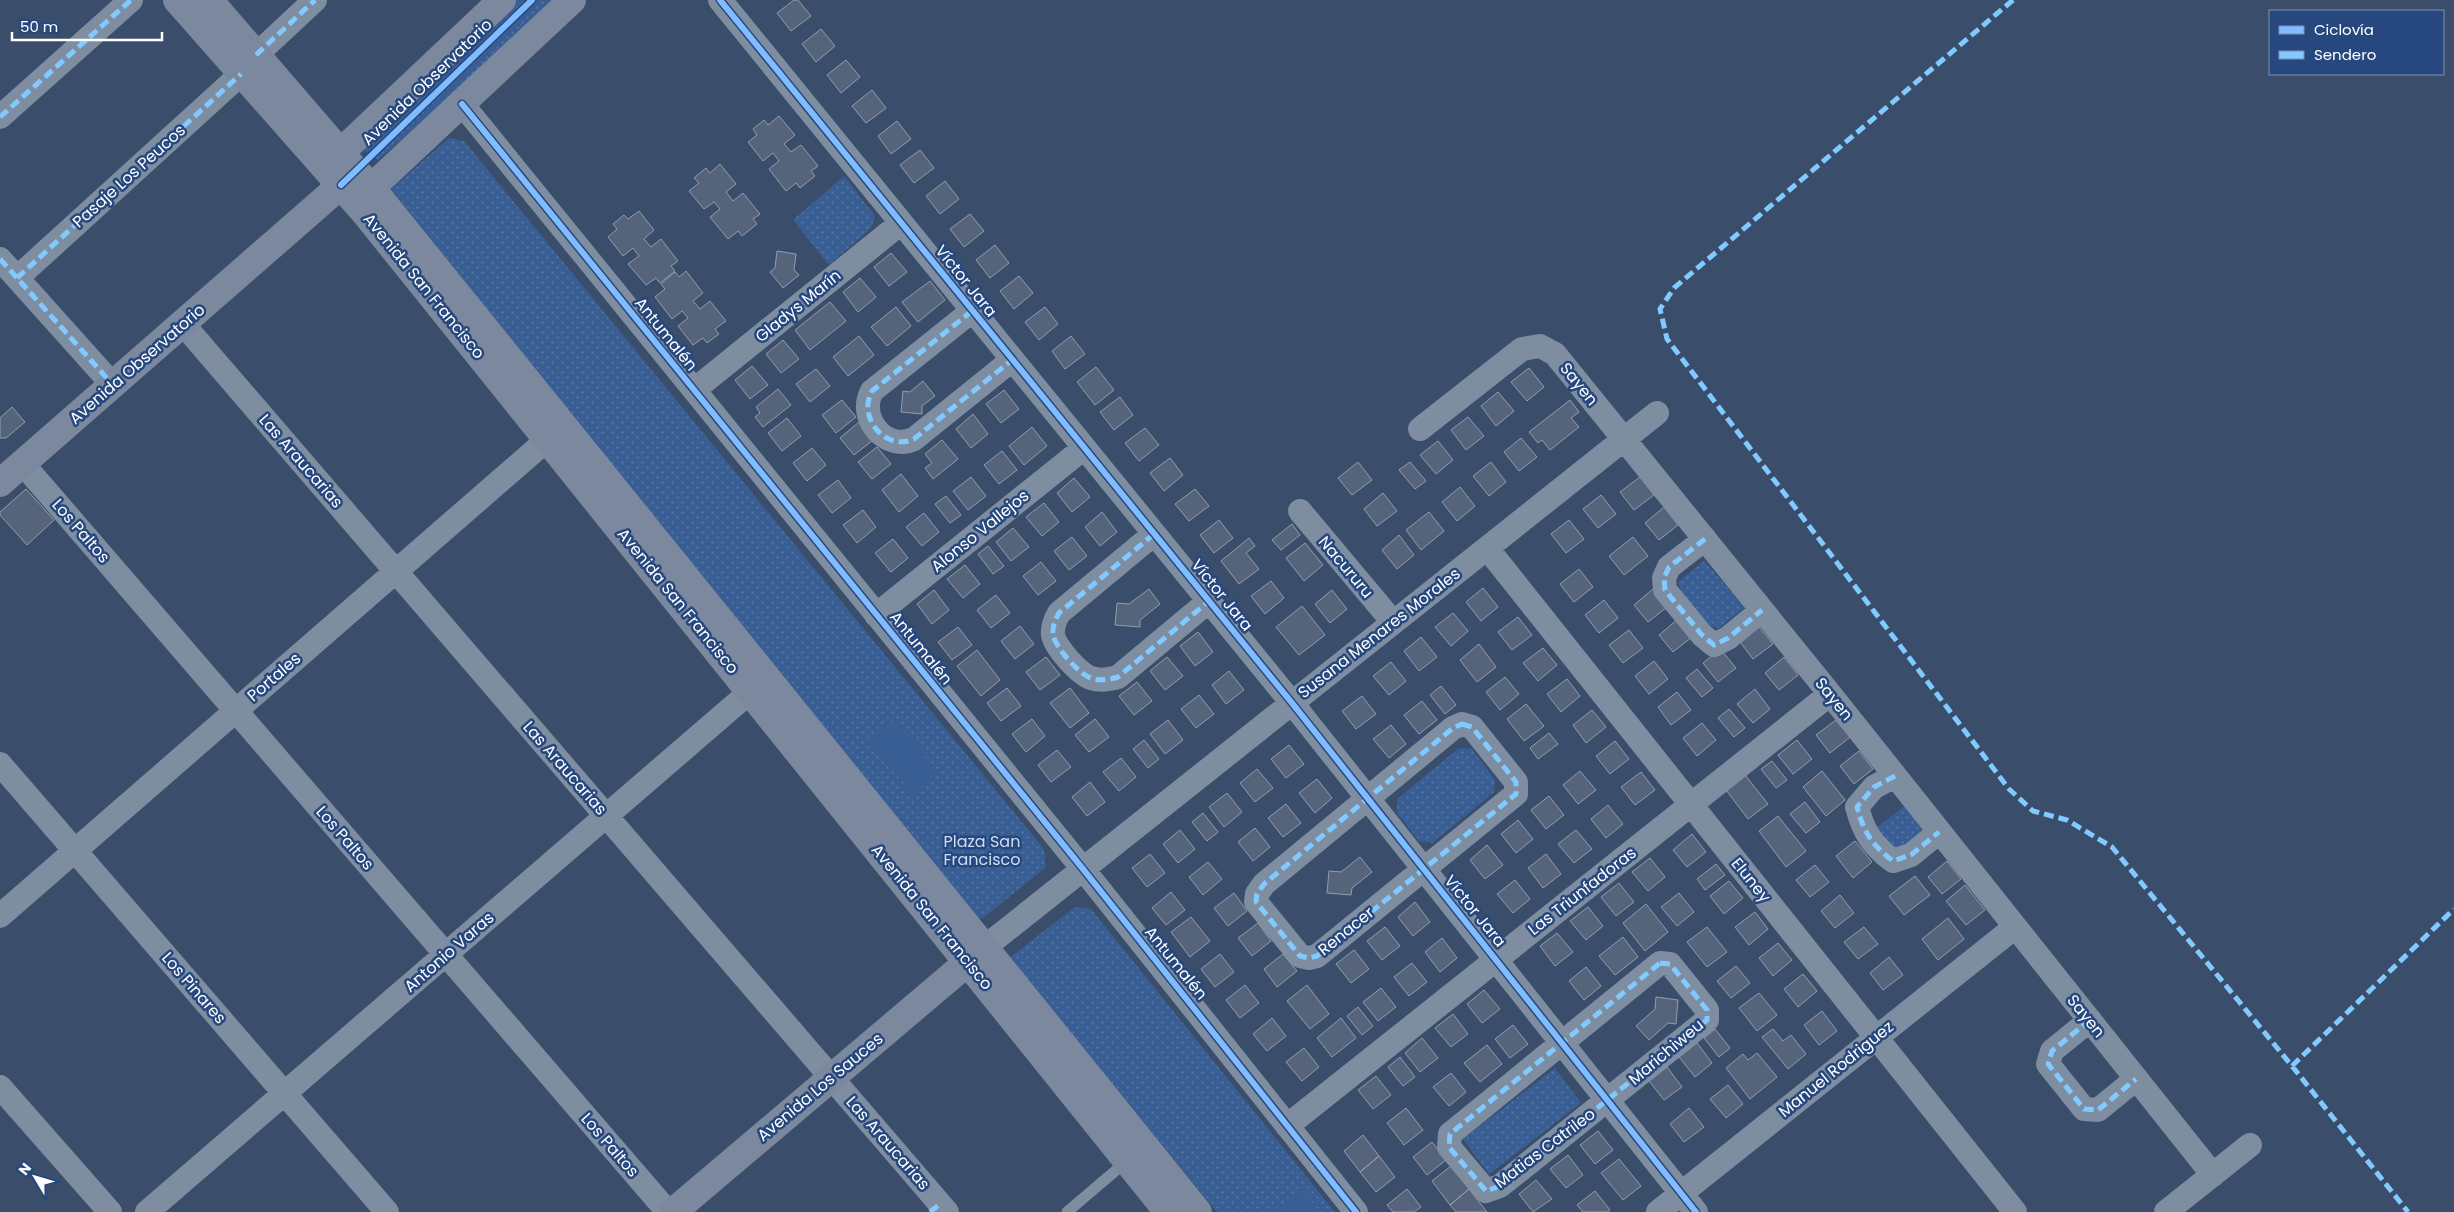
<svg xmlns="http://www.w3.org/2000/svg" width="2454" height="1212" font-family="Poppins,sans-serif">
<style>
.grass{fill:url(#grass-dots)}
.pitch{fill:#395e94}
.building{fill:#55647b;stroke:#929eaf}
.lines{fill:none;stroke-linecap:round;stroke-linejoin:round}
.lane{stroke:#7f8da0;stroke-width:11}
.street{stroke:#7f8da0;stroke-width:24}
.secondary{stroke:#7b889d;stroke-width:28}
.quiet{stroke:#80caff;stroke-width:5;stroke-dasharray:10 5;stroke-linecap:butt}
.cycleway-casing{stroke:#26487e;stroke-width:9}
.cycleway{stroke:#80bcff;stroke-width:6}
.labels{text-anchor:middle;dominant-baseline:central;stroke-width:5;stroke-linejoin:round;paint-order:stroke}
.street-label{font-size:16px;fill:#fff;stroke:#26487e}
.park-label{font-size:16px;fill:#cedef4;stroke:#26487e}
</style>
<defs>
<pattern id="grass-dots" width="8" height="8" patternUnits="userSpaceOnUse" patternTransform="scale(1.25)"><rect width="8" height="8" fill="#395e94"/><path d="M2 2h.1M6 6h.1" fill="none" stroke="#5776a4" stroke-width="1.8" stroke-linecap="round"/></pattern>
</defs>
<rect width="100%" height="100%" fill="#3a4d6a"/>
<path class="grass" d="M513 0H563L378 160 359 147Z
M449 138 464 141 1044 849 1046 867 982 919 973 916 391 189Z
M844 176 875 216 871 228 829 265 793 220Z
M1704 561 1745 607 1719 628 1708 625 1680 589 1678 582Z
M1459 748 1472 749 1495 780 1494 792 1432 843 1419 841 1397 813V799Z
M1907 804 1933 837 1902 863 1875 829Z
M1075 907 1091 909 1335 1212H1217L1009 958Z
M1555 1068 1581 1103 1489 1174 1463 1139Z"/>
<path class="pitch" d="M897 719 940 774 913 795 870 741Z
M1301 1189 1320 1212H1273Z"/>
<path class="building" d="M794 0H798L811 16 791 31 777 13Z
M821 29 835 46 816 62 802 44Z
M846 60 860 77 841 93 827 75Z
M872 90 886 108 866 123 852 106Z
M779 116 795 135 784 144 791 152 801 145 818 166 811 171 815 176 800 188 796 183 786 191 769 169 779 161 773 153 763 161 748 142 757 135 753 129 764 120 768 125Z
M897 121 911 139 891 154 878 136Z
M920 150 934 168 914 183 900 165Z
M720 164 736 184 726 192 733 201 743 193 760 214 753 219 757 224 742 236 738 231 728 239 710 217 720 209 714 202 704 209 689 191 699 183 694 178 706 168 710 173Z
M945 181 959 199 940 214 926 196Z
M639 211 654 230 644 239 651 247 661 239 678 261 671 266 675 271 660 283 656 278 646 285 628 264 639 256 633 248 623 256 608 237 617 229 613 224 624 215 628 219Z
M970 214 984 231 964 247 950 229Z
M995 245 1009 263 990 278 976 260Z
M777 251 796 254 794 270 799 275 783 288 770 272 775 268Z
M891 253 907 272 889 286 874 267Z
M686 271 703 293 693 301 700 309 710 301 726 321 715 329 719 334 707 343 703 338 693 345 678 326 688 318 682 311 672 319 655 297 665 289 661 284 675 272 679 277Z
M1019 276 1033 293 1014 309 1000 291Z
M860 278 876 297 858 312 843 292Z
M930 281 945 300 918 322 902 302Z
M830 302 846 321 810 350 795 330Z
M896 307 911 326 887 346 871 327Z
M1045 307 1058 324 1039 340 1025 322Z
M859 336 874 355 848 376 833 357Z
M1071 336 1085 354 1065 369 1052 351Z
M783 340 799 359 781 373 766 354Z
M752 366 768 385 750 399 735 380Z
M1096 367 1114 390 1095 405 1077 382Z
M1529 368 1544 387 1527 401 1511 382Z
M816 369 830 386 810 402 796 384Z
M923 381 935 396 922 406V414L901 412 903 391 910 392Z
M778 389 791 405 763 427 755 417 760 413 756 407Z
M1004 390 1019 409 1001 423 986 404Z
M1498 392 1514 411 1496 426 1481 406Z
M1120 397 1133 415 1114 430 1100 412Z
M842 400 856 417 836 433 822 415Z
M1570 400 1579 412 1571 418 1579 427 1550 450 1542 440 1538 443 1529 432Z
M12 407 25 422 6 438H0V418Z
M973 414 988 434 971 448 956 429Z
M1468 417 1484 436 1466 450 1451 430Z
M787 418 801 436 782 451 768 433Z
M859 422 873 440 854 455 840 438Z
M1032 427 1047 446 1024 465 1009 446Z
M1145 428 1159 445 1139 461 1125 443Z
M1521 438 1537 457 1519 471 1504 452Z
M942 440 958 459 933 479 925 468 932 463 925 454Z
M1438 441 1453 460 1436 474 1420 455Z
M877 447 891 464 872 479 858 462Z
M812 448 826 465 807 481 793 463Z
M1002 451 1017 470 999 484 984 465Z
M1170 458 1183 475 1164 491 1150 473Z
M1358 462 1372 480 1352 495 1338 478Z
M1410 462 1426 481 1415 489 1399 470Z
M1491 462 1506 482 1489 496 1473 476Z
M901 474 918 496 899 512 882 490Z
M971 477 986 496 968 510 953 491Z
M1640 477 1654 495 1634 510 1620 492Z
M1074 478 1090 497 1072 512 1057 493Z
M838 480 851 498 832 513 818 495Z
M1460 487 1475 506 1457 521 1442 502Z
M26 489 54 520 27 545 0 515V512Z
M1195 489 1209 506 1189 521 1175 504Z
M1383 493 1397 511 1377 526 1364 509Z
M1601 495 1616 514 1598 528 1583 509Z
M946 496 961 515 950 523 935 504Z
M1044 503 1059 522 1042 536 1026 517Z
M1664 507 1678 525 1659 540 1645 523Z
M863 510 876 527 857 543 843 525Z
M1102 512 1117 532 1100 546 1085 527Z
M1429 512 1444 531 1421 550 1406 530Z
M924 513 939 532 922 546 906 527Z
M1219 520 1233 538 1214 553 1200 535Z
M1569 520 1584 539 1566 553 1551 534Z
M1292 524 1300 535 1281 550 1272 540Z
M1013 528 1029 547 1011 561 996 542Z
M1399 535 1414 555 1397 569 1382 550Z
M1072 537 1087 556 1069 570 1054 551Z
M1633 537 1648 556 1624 575 1609 556Z
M1249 538 1255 546 1246 553 1259 569 1239 584 1221 561Z
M893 539 908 558 891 572 875 553Z
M1305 543 1323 565 1304 581 1286 558Z
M988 546 1004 566 993 574 978 554Z
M1041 562 1056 581 1038 595 1023 576Z
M965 565 980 584 963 598 947 579Z
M1579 569 1593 587 1574 602 1560 584Z
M1271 581 1284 598 1265 614 1251 596Z
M1483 588 1498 607 1481 621 1466 602Z
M1149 589 1160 604 1140 620V627L1115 625 1117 603 1129 604Z
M1653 589 1667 607 1648 622 1634 605Z
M934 590 949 610 932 624 917 604Z
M1332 590 1347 609 1330 623 1315 604Z
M996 595 1010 613 991 628 977 610Z
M1604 600 1618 618 1599 633 1585 615Z
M1302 606 1325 635 1299 655 1276 627Z
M1453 613 1468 631 1451 646 1435 627Z
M1518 617 1532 635 1512 650 1498 632Z
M1678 619 1692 637 1673 652 1659 635Z
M1020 626 1034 644 1015 659 1001 641Z
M958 627 972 645 952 660 938 642Z
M1759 627 1773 644 1753 659 1740 642Z
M1629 630 1643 648 1623 663 1609 645Z
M1198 632 1213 652 1195 666 1180 646Z
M1421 637 1437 657 1419 671 1404 651Z
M1479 644 1496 667 1477 682 1460 660Z
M1543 648 1557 665 1538 681 1523 663Z
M1720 649 1736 668 1718 682 1703 663Z
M977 650 1000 680 981 696 957 666Z
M1046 657 1060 675 1040 690 1026 672Z
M1167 657 1183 676 1165 690 1150 671Z
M1784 657 1798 675 1779 690 1765 673Z
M1654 661 1668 679 1649 694 1635 676Z
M1391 662 1406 681 1389 695 1373 676Z
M1697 669 1713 688 1702 697 1686 678Z
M1229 671 1244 690 1226 704 1212 685Z
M1505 677 1519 694 1500 710 1486 692Z
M1567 679 1580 696 1561 712 1547 694Z
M1137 682 1152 701 1134 715 1119 696Z
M1441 686 1456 705 1445 714 1430 695Z
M1007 688 1021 706 1001 721 987 703Z
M1070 688 1089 713 1070 728 1050 703Z
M1755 689 1770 709 1753 723 1737 704Z
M1677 692 1691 710 1671 725 1658 707Z
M1199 695 1214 714 1196 728 1181 709Z
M1362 696 1376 714 1356 729 1342 711Z
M1422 701 1437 720 1419 734 1404 715Z
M1526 704 1544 726 1524 741 1507 719Z
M1729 709 1745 728 1734 737 1718 718Z
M1592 710 1606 727 1586 743 1573 725Z
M1032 719 1045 736 1026 752 1012 734Z
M1095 719 1109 737 1089 752 1075 735Z
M1168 720 1183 740 1165 754 1150 734Z
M1836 720 1850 737 1830 753 1816 735Z
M1702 723 1716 740 1697 756 1683 738Z
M1391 725 1406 744 1389 758 1373 739Z
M1549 733 1558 744 1538 759 1530 748Z
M1144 740 1159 759 1148 768 1133 749Z
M1797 740 1812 759 1793 774 1778 755Z
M1615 741 1629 759 1610 774 1596 756Z
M1289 745 1304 764 1286 778 1271 759Z
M1057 750 1071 767 1051 782 1038 765Z
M1859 751 1873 769 1854 784 1840 766Z
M1121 758 1136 777 1119 791 1103 772Z
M1772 761 1787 780 1776 788 1761 769Z
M1257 769 1273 788 1255 802 1240 783Z
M1580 771 1596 790 1578 804 1563 785Z
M1822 771 1845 800 1826 816 1803 787Z
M1641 772 1655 790 1635 805 1621 787Z
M1745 775 1768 804 1748 819 1726 790Z
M1317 779 1332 798 1315 813 1299 793Z
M1090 782 1105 802 1087 816 1072 797Z
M1227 793 1242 812 1224 827 1209 807Z
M1549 796 1564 815 1546 829 1531 810Z
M1805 802 1820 822 1806 833 1790 814Z
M1286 804 1301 823 1283 837 1268 818Z
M1608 805 1623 824 1606 838 1591 819Z
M1203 813 1218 832 1207 841 1192 822Z
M1778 816 1806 851 1786 867 1759 831Z
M1518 820 1533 839 1516 853 1501 834Z
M1255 828 1270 847 1253 861 1238 842Z
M1180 830 1195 849 1178 863 1163 844Z
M1576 830 1592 849 1574 863 1558 844Z
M1692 834 1706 852 1687 867 1673 850Z
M1855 841 1872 862 1853 878 1836 856Z
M1487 845 1503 865 1485 879 1470 860Z
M1150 854 1165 873 1147 887 1132 868Z
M1546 854 1561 874 1543 888 1528 868Z
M1360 857 1372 872 1352 888 1351 895 1327 893 1329 871 1341 872Z
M1650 858 1665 877 1648 891 1632 872Z
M1947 861 1961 879 1942 894 1928 877Z
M1208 862 1222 879 1203 895 1189 877Z
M1716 864 1725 875 1705 890 1697 879Z
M1815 865 1829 882 1810 897 1796 880Z
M1915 876 1930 895 1904 915 1889 896Z
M1515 880 1530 899 1513 913 1497 894Z
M1729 881 1743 898 1724 914 1710 896Z
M1619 883 1634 902 1616 916 1601 897Z
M1965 885 1985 910 1966 925 1946 901Z
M1171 892 1185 910 1166 925 1152 908Z
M1234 893 1247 911 1228 926 1214 908Z
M1679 893 1694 912 1677 926 1661 907Z
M1840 895 1854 913 1835 928 1821 911Z
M1415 902 1430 922 1413 936 1398 917Z
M1646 904 1668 932 1645 951 1623 923Z
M1588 907 1603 926 1586 940 1570 921Z
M1755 912 1768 929 1749 945 1735 927Z
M1191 917 1210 941 1190 957 1171 932Z
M1948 918 1964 939 1938 960 1922 939Z
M1258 923 1271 941 1252 956 1238 938Z
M1385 927 1400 946 1382 960 1367 941Z
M1707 927 1727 952 1707 967 1687 942Z
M1864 927 1878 944 1858 959 1844 942Z
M1557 933 1573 952 1555 966 1540 946Z
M1623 937 1638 957 1615 975 1599 956Z
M1442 938 1457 958 1440 972 1425 952Z
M1778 943 1792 960 1773 976 1759 958Z
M1354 950 1369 969 1351 983 1336 964Z
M1220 954 1234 972 1215 987 1201 969Z
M1283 954 1297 971 1277 987 1264 969Z
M1889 957 1903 975 1883 990 1870 973Z
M1412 963 1427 982 1409 996 1394 977Z
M1736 966 1750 983 1731 998 1717 981Z
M1586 967 1601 986 1584 1000 1569 981Z
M1803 974 1817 991 1798 1007 1784 989Z
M1245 985 1259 1003 1240 1018 1226 1000Z
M1307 985 1329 1014 1310 1029 1287 1001Z
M1381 988 1396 1007 1378 1021 1363 1002Z
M1484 990 1500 1009 1482 1023 1467 1004Z
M1759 993 1777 1015 1757 1031 1739 1008Z
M1656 997 1678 1000 1676 1024 1668 1023 1649 1040 1636 1026 1655 1009Z
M1358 1007 1373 1026 1362 1035 1347 1016Z
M1822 1011 1837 1031 1819 1045 1804 1025Z
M1453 1014 1468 1034 1451 1047 1435 1028Z
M1272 1018 1286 1036 1267 1051 1253 1034Z
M1341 1018 1356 1038 1332 1057 1317 1038Z
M1513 1025 1528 1044 1510 1058 1495 1039Z
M1715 1029 1730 1048 1719 1057 1704 1038Z
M1773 1029 1783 1041 1791 1035 1806 1054 1788 1069 1762 1037Z
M1422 1038 1438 1058 1420 1072 1405 1053Z
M1697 1043 1712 1063 1695 1077 1679 1057Z
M1487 1045 1502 1064 1480 1082 1464 1063Z
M1304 1048 1319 1067 1302 1081 1286 1062Z
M1757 1053 1777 1077 1750 1099 1726 1068 1743 1054 1748 1060Z
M1400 1057 1415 1077 1403 1086 1388 1067Z
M1667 1067 1682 1087 1664 1100 1649 1081Z
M1451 1073 1466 1092 1449 1106 1433 1087Z
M1376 1076 1391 1095 1373 1109 1358 1090Z
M1728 1085 1743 1104 1726 1118 1710 1099Z
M1406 1108 1423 1130 1404 1145 1387 1123Z
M1689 1108 1704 1127 1684 1142 1670 1124Z
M1598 1131 1613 1150 1595 1164 1580 1145Z
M1363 1135 1379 1156 1360 1172 1344 1151Z
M1432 1142 1446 1160 1427 1175 1413 1157Z
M1568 1155 1583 1175 1566 1188 1550 1169Z
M1379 1156 1395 1177 1376 1192 1360 1172Z
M1619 1159 1641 1186 1623 1200 1601 1173Z
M1451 1166 1469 1189 1450 1205 1432 1181Z
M1536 1180 1552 1199 1533 1212 1519 1194Z
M1407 1189 1421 1207 1414 1212H1393L1387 1205Z
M1469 1189 1487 1212H1456L1450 1205Z
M1595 1191 1610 1210 1608 1212H1583L1577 1205Z"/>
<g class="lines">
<path class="lane" d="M1067 1212 1127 1161"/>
<path class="street" d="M720 0 1292 703 1696 1212
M256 55 315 0
M462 104 1083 869 1356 1212
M0 117 131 0
M0 259 113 385
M17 278 241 74
M972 311 872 391C857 418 886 452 914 439L1012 360
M183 324 947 1212
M694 390 901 223
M1420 429 1522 349 1540 346 1555 354 1830 694 2213 1175
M23 464 668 1212
M1300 511 1393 622
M1154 534 1059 613C1055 620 1052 627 1053 635 1055 647 1080 675 1091 678 1100 681 1108 680 1118 677L1209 601
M1705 539 1669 567 1664 578 1665 590 1702 635 1714 645 1728 638 1762 610
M1487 548 2015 1212
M876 615 1084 448
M1462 724 1472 727 1516 782V794L1317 956 1309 958 1300 956 1256 902 1257 894 1264 884 1453 728Z
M0 764 387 1212
M1895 776 1874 787 1857 807C1864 833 1872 845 1893 861L1911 855 1939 832
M0 916 548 439
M985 947 1657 413
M1660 963 1670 964 1707 1010V1020L1500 1186 1486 1191 1449 1147 1450 1134Z
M2090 1020 2052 1051 2048 1064 2084 1109 2098 1110 2136 1079
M0 1087 110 1212
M1287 1126 1830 694
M147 1212 751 691
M1658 1212 2015 927
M2166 1212 2250 1145"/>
<path class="secondary" d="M177 0 365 213 1168 1212
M209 0 382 201 1198 1212
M341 172 340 153 502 0
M0 483 341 185 371 188 572 0
M673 1212 968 962"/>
<path class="quiet" d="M2013 0 1674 288 1660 309 1667 339 2009 789 2033 811 2067 820 2112 847 2292 1066 2408 1212
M256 55 315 0
M0 117 131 0
M0 259 113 385
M17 278 241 74
M972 311 872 391C857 418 886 452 914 439L1012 360
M1154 534 1059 613C1055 620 1052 627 1053 635 1055 647 1080 675 1091 678 1100 681 1108 680 1118 677L1209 601
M1705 539 1669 567 1664 578 1665 590 1702 635 1714 645 1728 638 1762 610
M1462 724 1472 727 1516 782V794L1317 956 1309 958 1300 956 1256 902 1257 894 1264 884 1453 728Z
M1895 776 1874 787 1857 807C1864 833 1872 845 1893 861L1911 855 1939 832
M1660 963 1670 964 1707 1010V1020L1500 1186 1486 1191 1449 1147 1450 1134Z
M2090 1020 2052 1051 2048 1064 2084 1109 2098 1110 2136 1079
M2292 1066 2454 909
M930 1212 940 1204"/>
<g class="cycleway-casing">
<path id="cycleway" d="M720 0 1292 703 1696 1212
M462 104 1083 869 1356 1212
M341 185 532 0"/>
</g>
<use href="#cycleway" class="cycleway"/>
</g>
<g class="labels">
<g class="street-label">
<text transform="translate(427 82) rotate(-44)">Avenida Observatorio</text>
<text transform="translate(129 176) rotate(-42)">Pasaje Los Peucos</text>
<text transform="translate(966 281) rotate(51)">Víctor Jara</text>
<text transform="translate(424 286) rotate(51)">Avenida San Francisco</text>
<text transform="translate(798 306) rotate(-39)">Gladys Marín</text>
<text transform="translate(666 334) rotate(51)">Antumalén</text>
<text transform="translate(137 364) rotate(-41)">Avenida Observatorio</text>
<text transform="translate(1579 384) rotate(51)">Sayen</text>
<text transform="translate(301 461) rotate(49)">Las Araucarias</text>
<text transform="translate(81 531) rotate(49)">Los Paltos</text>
<text transform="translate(980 531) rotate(-39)">Alonso Vallejos</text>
<text transform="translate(1346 567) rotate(50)">Nacururu</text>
<text transform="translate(1222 595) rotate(51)">Víctor Jara</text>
<text transform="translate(678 601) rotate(51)">Avenida San Francisco</text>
<text transform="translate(1379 633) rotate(-38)">Susana Menares Morales</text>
<text transform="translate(921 648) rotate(51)">Antumalén</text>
<text transform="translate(274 677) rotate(-41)">Portales</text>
<text transform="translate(1834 699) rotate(51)">Sayen</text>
<text transform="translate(565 768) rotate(49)">Las Araucarias</text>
<text transform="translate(345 838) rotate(49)">Los Paltos</text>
<text transform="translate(1751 880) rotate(51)">Eluney</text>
<text transform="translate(1582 891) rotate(-38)">Las Triunfadoras</text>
<text transform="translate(1475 911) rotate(51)">Víctor Jara</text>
<text transform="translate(932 917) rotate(51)">Avenida San Francisco</text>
<text transform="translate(1346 931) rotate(-39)">Renacer</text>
<text transform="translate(449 952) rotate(-41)">Antonio Varas</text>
<text transform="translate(1176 963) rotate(51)">Antumalén</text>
<text transform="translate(194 988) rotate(49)">Los Pinares</text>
<text transform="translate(2086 1016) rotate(51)">Sayen</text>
<text transform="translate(1666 1052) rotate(-40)">Marichiweu</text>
<text transform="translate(1836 1069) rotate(-39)">Manuel Rodriguez</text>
<text transform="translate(820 1087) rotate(-40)">Avenida Los Sauces</text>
<text transform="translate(888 1143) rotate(49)">Las Araucarias</text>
<text transform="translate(610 1145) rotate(49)">Los Paltos</text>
<text transform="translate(1545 1148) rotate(-37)">Matias Catrileo</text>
</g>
<g class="park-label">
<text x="982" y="841">Plaza San<tspan x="982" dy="18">Francisco</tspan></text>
</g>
</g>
<rect x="2269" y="10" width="175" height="65" fill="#26487e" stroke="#7d91b2"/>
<rect x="2279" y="26" width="25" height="8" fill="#80bcff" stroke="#7d91b2"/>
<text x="2314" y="35" font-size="15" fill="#ffffff">Ciclovía</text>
<rect x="2279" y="51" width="25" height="8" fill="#80caff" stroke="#7d91b2"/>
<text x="2314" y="60" font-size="15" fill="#ffffff">Sendero</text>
<g transform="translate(35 1177) rotate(308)" stroke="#26487e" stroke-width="4" paint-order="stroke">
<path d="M0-4L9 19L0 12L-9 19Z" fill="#ffffff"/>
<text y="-8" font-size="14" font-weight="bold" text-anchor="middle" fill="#ffffff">N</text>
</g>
<path d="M12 32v8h150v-8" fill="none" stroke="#ffffff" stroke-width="2.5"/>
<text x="20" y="32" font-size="15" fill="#ffffff" stroke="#26487e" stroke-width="4" paint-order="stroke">50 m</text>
</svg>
